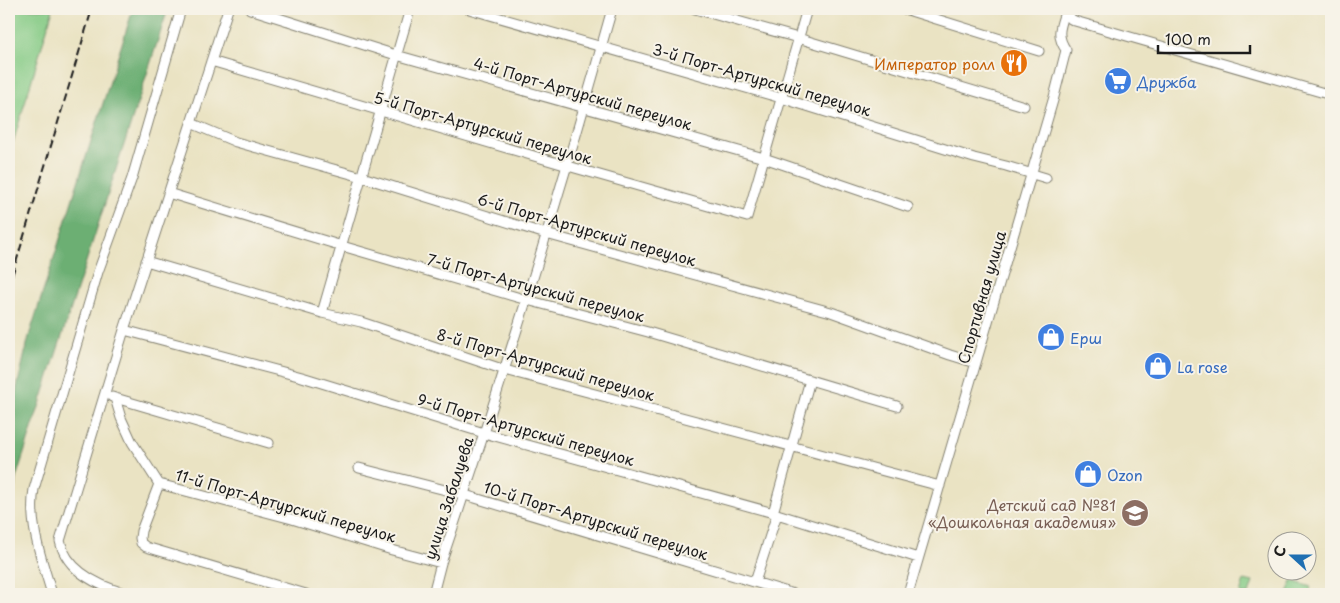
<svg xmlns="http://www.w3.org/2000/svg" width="1340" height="603" font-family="'Playpen Sans',sans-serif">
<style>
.green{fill:#86cb86;stroke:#517451}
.forest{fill:#6caf73;stroke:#446648}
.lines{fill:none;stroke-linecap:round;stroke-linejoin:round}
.minor-casing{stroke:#838070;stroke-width:11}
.minor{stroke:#fff;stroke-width:9}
.rail{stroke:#1c1c1c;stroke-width:2;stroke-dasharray:8 4;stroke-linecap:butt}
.labels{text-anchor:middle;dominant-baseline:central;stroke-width:4;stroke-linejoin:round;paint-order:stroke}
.food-label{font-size:15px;fill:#c56008;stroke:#f7f3e8;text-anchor:end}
.street-label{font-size:15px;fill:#1c1c1c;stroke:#f7f3e8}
.shop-label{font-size:15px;fill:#366cbe;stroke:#f7f3e8;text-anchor:start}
.education-label{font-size:15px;fill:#785e54;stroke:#f7f3e8;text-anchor:end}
</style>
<rect width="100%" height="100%" fill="#f7f3e8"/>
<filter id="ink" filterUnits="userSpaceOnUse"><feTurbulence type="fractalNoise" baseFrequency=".02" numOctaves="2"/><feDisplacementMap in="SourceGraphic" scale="10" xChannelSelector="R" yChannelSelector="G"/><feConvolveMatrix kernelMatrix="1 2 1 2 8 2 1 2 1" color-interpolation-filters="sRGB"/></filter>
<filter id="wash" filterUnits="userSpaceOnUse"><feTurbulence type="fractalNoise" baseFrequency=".0096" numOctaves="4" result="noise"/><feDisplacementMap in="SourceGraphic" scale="20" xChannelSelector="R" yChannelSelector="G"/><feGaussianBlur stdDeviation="1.12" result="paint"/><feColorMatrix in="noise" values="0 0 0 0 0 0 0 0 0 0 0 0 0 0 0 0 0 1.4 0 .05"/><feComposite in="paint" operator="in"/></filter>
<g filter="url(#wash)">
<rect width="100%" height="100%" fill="#eae3c3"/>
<path class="green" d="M9 9H53L9 156Z
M1244 580 1253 582 1249 594H1240Z
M1292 581 1311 587 1309 594H1288Z"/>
<path class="forest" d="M133 9H168L16 478 9 529V430L12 424 17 387 29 336Z"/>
</g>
<g filter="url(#ink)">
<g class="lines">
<g class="minor-casing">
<path id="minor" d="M250 9 396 55 764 158 908 207
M469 9 781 98 974 158 1006 166 1046 178
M695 9 798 38 1024 106
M904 9 1039 51
M1066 9 1071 19 1075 21 1331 95
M211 61 568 166 747 217 807 9
M191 123 236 142 362 177 546 234 831 312 950 355 976 363
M168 193 342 246 527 300 648 332 897 406
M146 261 322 313 361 322 505 370 940 486
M322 313 410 9
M124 330 302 377 484 433 777 514 918 558
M112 397 269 443
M115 398 121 418 132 442 159 484 292 519 392 550 441 563
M359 468 465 495 794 594
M159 484 141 531 140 538 141 543 146 547 306 594
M773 513 810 380
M755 582 777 514
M52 594C42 560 28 524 34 489L98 272 132 178 181 9
M127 594C99 586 67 572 60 541L124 330 228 9
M433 594 441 563C503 380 560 195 612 9
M908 594 1054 97 1066 50C1055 34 1061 26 1066 9"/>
</g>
<use href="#minor" class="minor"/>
<path class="rail" d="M9 286 92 9"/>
</g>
</g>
<defs>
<g id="restaurant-disc" transform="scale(1.4375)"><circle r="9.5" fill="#e8710a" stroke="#f7f3e8"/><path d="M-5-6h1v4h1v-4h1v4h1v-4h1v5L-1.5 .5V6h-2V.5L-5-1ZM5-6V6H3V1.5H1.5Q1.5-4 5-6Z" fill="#fff"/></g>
<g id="supermarket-disc" transform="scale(1.4375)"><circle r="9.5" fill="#3f7fe0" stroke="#f7f3e8"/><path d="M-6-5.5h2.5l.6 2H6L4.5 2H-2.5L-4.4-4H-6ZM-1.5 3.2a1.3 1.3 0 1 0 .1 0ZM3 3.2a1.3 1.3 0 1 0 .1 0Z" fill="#fff"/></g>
<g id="shop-disc" transform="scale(1.4375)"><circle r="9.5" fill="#3f7fe0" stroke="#f7f3e8"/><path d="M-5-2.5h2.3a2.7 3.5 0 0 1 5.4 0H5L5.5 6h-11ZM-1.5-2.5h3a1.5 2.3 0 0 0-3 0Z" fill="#fff"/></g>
<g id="school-disc" transform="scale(1.4375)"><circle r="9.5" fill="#8d6e63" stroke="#f7f3e8"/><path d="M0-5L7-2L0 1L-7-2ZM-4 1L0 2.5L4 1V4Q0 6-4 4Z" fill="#fff"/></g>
</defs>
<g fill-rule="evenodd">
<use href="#restaurant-disc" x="1014" y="63"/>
<use href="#supermarket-disc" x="1118" y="81"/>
<use href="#shop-disc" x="1051" y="337"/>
<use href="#shop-disc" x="1158" y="366"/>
<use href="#shop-disc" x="1088" y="474"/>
<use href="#school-disc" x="1135" y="513"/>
</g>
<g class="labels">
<g class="food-label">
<text x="995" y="63">Император ролл</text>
</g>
<g class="street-label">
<text transform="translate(762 79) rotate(16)">3-й Порт-Артурский переулок</text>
<text transform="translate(583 93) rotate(16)">4-й Порт-Артурский переулок</text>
<text transform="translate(483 127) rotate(16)">5-й Порт-Артурский переулок</text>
<text transform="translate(587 229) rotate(16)">6-й Порт-Артурский переулок</text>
<text transform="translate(536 287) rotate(15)">7-й Порт-Артурский переулок</text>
<text transform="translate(981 297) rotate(-74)">Спортивная улица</text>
<text transform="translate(546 364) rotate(16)">8-й Порт-Артурский переулок</text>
<text transform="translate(526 429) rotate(16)">9-й Порт-Артурский переулок</text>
<text transform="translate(448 498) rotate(-72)">улица Забалуева</text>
<text transform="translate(286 505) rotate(16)">11-й Порт-Артурский переулок</text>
<text transform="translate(596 520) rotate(17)">10-й Порт-Артурский переулок</text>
</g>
<g class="shop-label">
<text x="1137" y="81">Дружба</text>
<text x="1070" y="337">Ерш</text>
<text x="1177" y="366">La rose</text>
<text x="1107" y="474">Ozon</text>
</g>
<g class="education-label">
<text x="1116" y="504">Детский сад №81<tspan x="1116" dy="17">«Дошкольная академия»</tspan></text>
</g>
</g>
<rect width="1340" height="603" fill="none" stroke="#f7f3e8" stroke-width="30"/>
<g transform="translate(1292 556) rotate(291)"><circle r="24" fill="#f7f3e8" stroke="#9f9d96"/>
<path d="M0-4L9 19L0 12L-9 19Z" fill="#1f6fb2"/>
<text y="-8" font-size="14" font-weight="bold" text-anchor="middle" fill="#1c1c1c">С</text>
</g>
<path d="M1158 45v8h92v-8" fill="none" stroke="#1c1c1c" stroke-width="2.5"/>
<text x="1165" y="45" font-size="15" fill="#1c1c1c" stroke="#f7f3e8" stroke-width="4" paint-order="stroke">100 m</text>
</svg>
